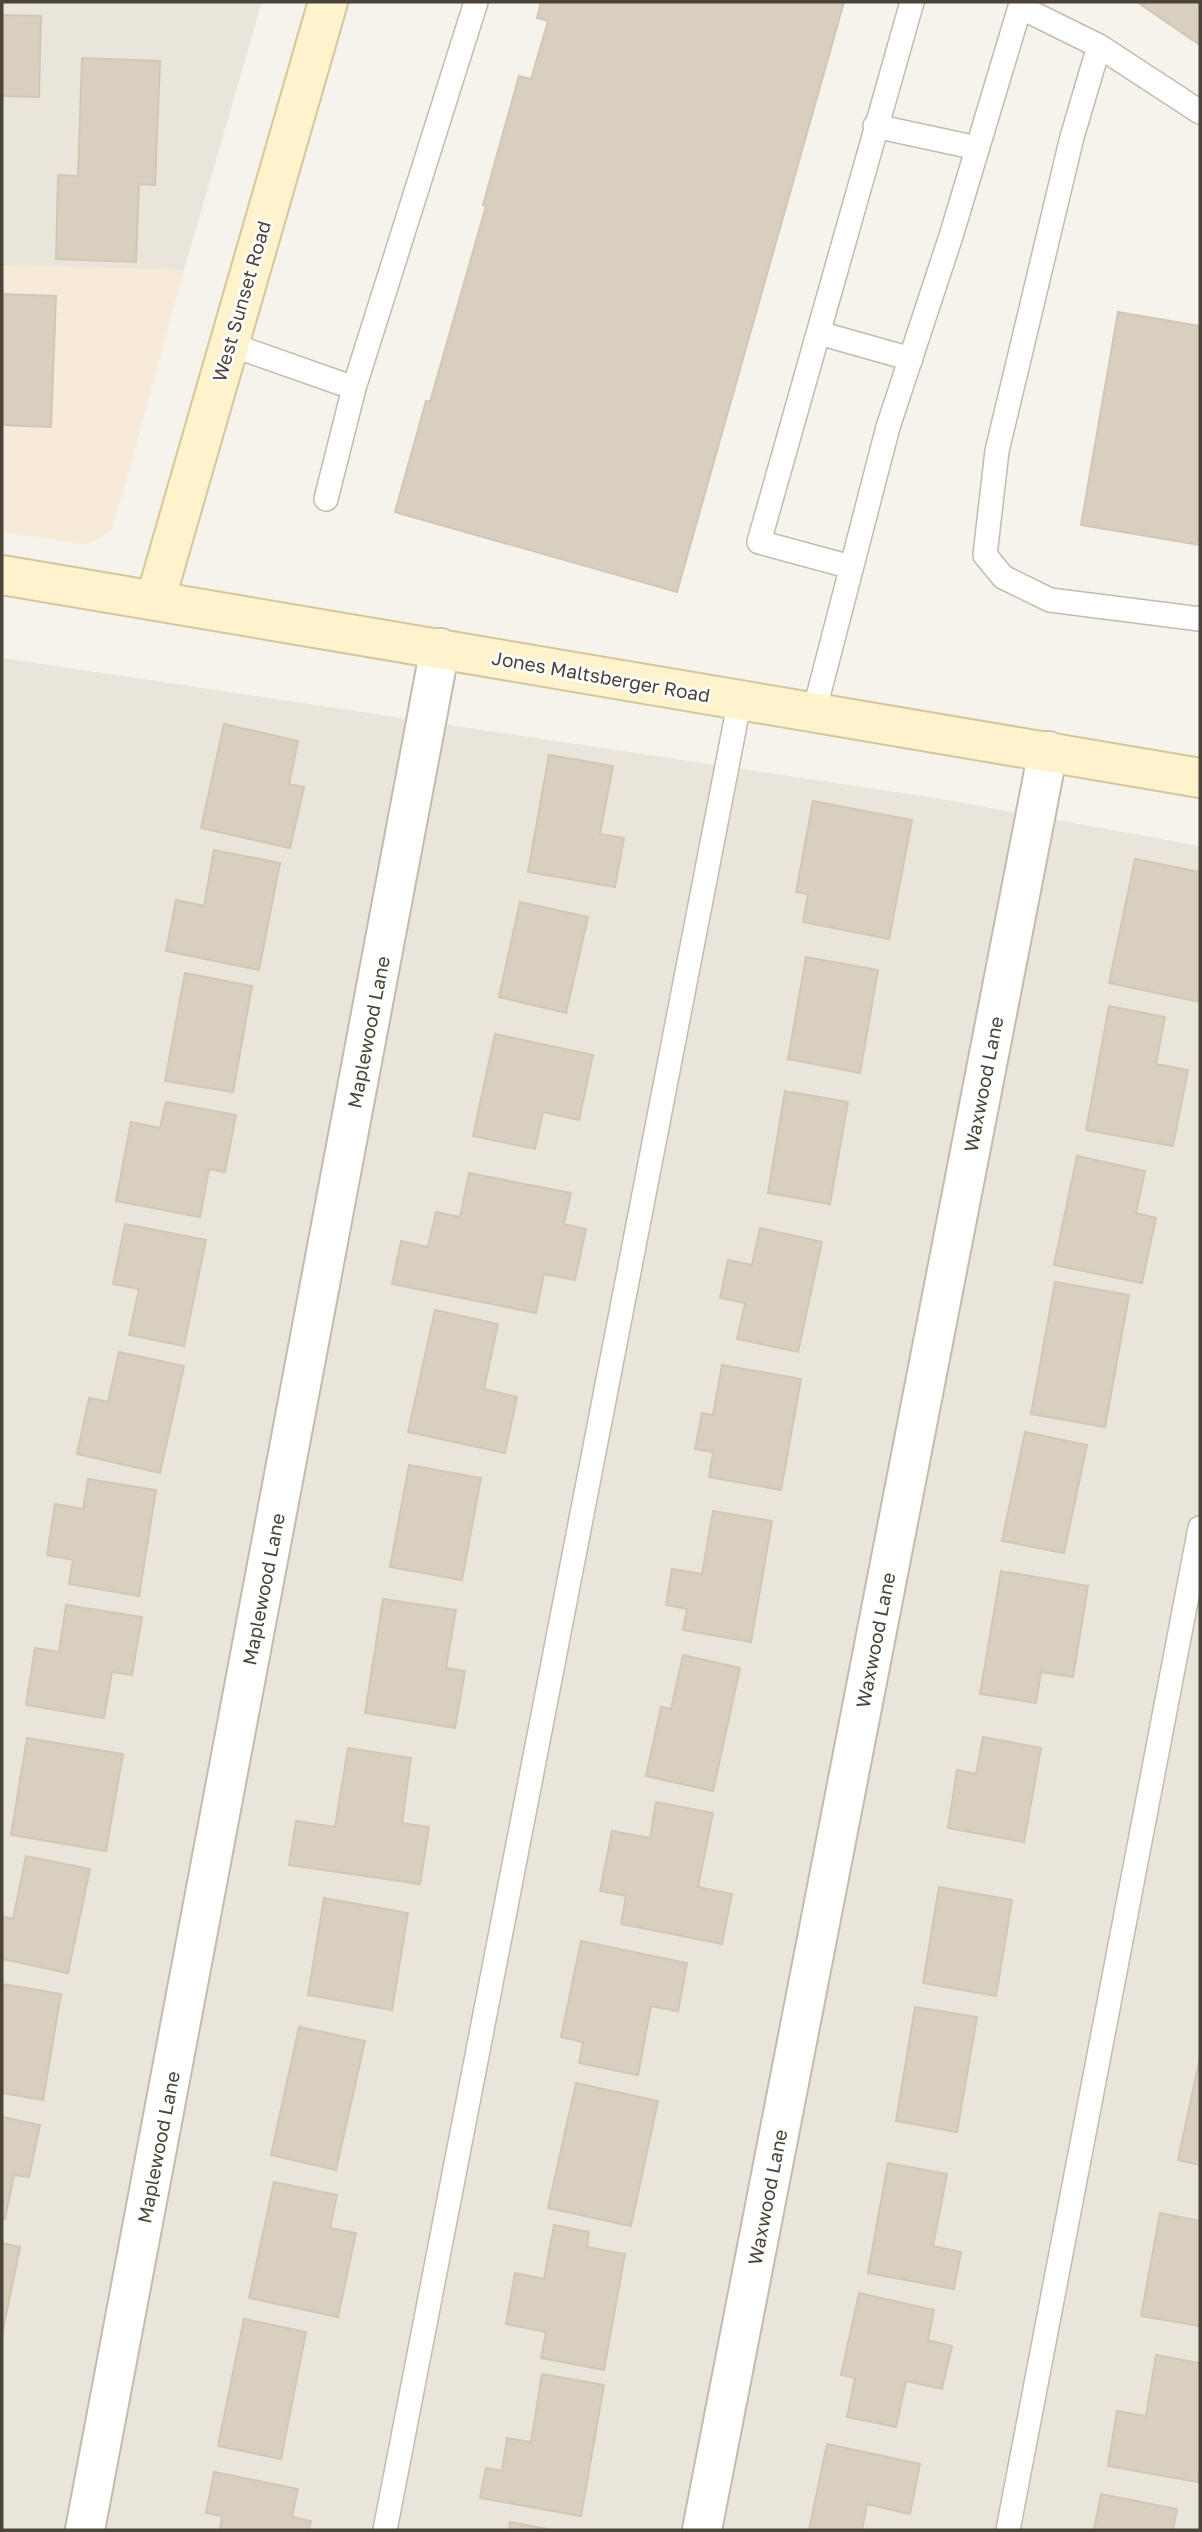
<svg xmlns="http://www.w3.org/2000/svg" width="1202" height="2532" font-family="'Golos Text',sans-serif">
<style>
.residential{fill:#eae5da}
.commercial{fill:#f7ead8}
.building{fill:#d8cfc1;stroke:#d3c7b4;stroke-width:2}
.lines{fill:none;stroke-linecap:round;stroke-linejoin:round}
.lane-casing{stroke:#c2bbae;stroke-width:26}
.street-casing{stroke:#c2bbae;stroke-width:42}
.secondary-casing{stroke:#d6c79b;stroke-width:42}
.lane{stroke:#fff;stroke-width:23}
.street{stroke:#fff;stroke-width:38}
.secondary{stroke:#fff3cd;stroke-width:38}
.labels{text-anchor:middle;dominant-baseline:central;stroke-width:5;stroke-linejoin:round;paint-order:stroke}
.street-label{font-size:19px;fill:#4b4439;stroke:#fff}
</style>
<rect width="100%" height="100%" fill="#f6f3ec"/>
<path class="residential" d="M2 2H262L184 270 2 265Z
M2 658 936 798 1200 846V2530H2Z"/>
<path class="commercial" d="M2 265 184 270 121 500 110 531 96 541 84 544 2 532Z"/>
<path class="building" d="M541 2H844L677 592 395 512 426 401 430 402 486 206 483 205 519 76 531 79 548 21 537 18Z
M1137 2H1200V45Z
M2 15 41 16 39 97 2 96Z
M82 58 160 61 155 185 139 184 136 262 56 259 58 175 78 176Z
M2 294 56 296 51 427 2 425Z
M1118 312 1200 326V545L1081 525Z
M224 724 298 741 289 784 304 787 290 848 201 828Z
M549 755 613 766 600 834 624 838 615 887 528 872Z
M813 801 912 820 889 939 803 922 808 894 796 892Z
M214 850 280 863 259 970 166 951 176 900 204 906Z
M1135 859 1200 872V1002L1109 983Z
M520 902 588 917 566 1013 499 997Z
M806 957 878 970 860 1073 788 1059Z
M185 973 252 986 233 1092 165 1081Z
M1109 1006 1165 1017 1156 1064 1188 1070 1173 1146 1086 1130Z
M495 1034 593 1055 579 1120 543 1112 535 1149 473 1136Z
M785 1091 848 1102 830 1204 768 1193Z
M166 1102 236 1115 225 1172 209 1169 200 1217 116 1201 131 1122 160 1128Z
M1077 1156 1145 1171 1136 1213 1156 1218 1142 1283 1054 1265Z
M469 1173 571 1193 564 1224 586 1229 575 1280 544 1274 536 1313 392 1284 401 1241 428 1247 436 1212 460 1217Z
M125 1224 206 1240 184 1346 129 1335 139 1289 113 1284Z
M760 1228 822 1242 798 1352 737 1339 745 1303 720 1298 728 1260 752 1265Z
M1055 1282 1129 1295 1105 1427 1031 1414Z
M435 1310 498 1324 484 1389 517 1397 505 1453 408 1432Z
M119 1352 184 1366 160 1473 77 1454 89 1398 108 1402Z
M722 1365 801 1379 781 1490 709 1477 713 1452 695 1449 702 1413 713 1415Z
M1025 1432 1087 1445 1064 1553 1002 1541Z
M409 1465 481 1478 462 1580 390 1567Z
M88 1479 156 1490 139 1596 69 1584 73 1560 47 1555 55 1504 83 1509Z
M713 1511 772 1521 751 1642 683 1630 687 1609 666 1605 672 1569 702 1574Z
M1001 1571 1088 1586 1073 1677 1041 1672 1036 1703 980 1694Z
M383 1599 456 1610 446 1668 465 1671 455 1728 365 1713Z
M66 1605 142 1617 132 1675 112 1672 104 1718 26 1705 35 1648 59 1652Z
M683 1655 740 1668 713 1791 646 1776 661 1707 671 1709Z
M983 1737 1041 1748 1024 1842 948 1828 957 1770 976 1774Z
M27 1738 123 1754 106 1851 11 1835Z
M348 1748 411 1758 402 1823 429 1827 420 1884 289 1865 296 1821 335 1827Z
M656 1802 713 1813 698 1887 732 1894 722 1944 621 1924 626 1896 600 1891 612 1831 650 1838Z
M26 1856 90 1869 68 1973 2 1959V1916L13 1919Z
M939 1887 1012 1900 996 1996 923 1983Z
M324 1898 408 1913 392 2010 308 1995Z
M581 1941 687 1963 678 2011 651 2006 638 2075 579 2063 583 2042 561 2037Z
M2 1984 61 1994 43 2100 2 2093Z
M915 2007 977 2017 957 2132 896 2121Z
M299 2027 365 2041 336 2170 271 2155Z
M1200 2057V2165L1178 2160Z
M576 2083 658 2101 631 2226 548 2208Z
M2 2117 40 2125 29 2177 14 2175 5 2219 2 2218Z
M888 2163 947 2174 933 2246 961 2252 954 2289 868 2273Z
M274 2182 337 2195 330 2228 356 2233 338 2317 249 2298Z
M1160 2213 1200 2221V2326L1141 2316Z
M554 2225 589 2232 587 2247 625 2254 604 2370 541 2358 546 2332 506 2324 515 2273 544 2279Z
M2 2243 20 2247 2 2335Z
M859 2293 934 2310 928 2340 952 2346 942 2389 906 2381 896 2427 847 2417 855 2378 841 2375Z
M244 2319 306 2332 281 2459 218 2446Z
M1156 2355 1200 2363V2466L1198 2482 1108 2466 1117 2411 1146 2416Z
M542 2374 604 2385 581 2516 480 2498 486 2468 502 2471 507 2438 531 2442Z
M827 2444 920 2464 910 2514 867 2504 862 2530H809Z
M214 2472 298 2489 292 2517 311 2521 309 2530H220L222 2516 206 2513Z
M1101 2494 1177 2509 1173 2530H1094Z
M510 2522 552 2530H509Z"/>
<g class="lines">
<g class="lane-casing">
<path id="lane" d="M1200 112 1099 46 1072 137 997 451 985 555 1003 577 1050 600 1200 619
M875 126 977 148
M819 333 911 359
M229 344 354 388 476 2
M326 499 354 388
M851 567 759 542 912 2
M814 712 888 427 951 236 1020 7 1099 46
M385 2530 740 699
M1008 2530 1200 1528"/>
</g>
<g class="street-casing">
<path id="street" d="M85 2530 440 648
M702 2530 1048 751"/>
</g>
<g class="secondary-casing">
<path id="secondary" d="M2 575 1200 778
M155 601 328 2"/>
</g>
<use href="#lane" class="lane"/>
<use href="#street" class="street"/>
<use href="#secondary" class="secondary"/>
</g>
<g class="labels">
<g class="street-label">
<text transform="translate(241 301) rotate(-74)">West Sunset Road</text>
<text transform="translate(601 676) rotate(10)">Jones Maltsberger Road</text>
<text transform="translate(368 1032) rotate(-79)">Maplewood Lane</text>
<text transform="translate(983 1084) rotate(-79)">Waxwood Lane</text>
<text transform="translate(263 1589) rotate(-79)">Maplewood Lane</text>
<text transform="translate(875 1640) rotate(-79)">Waxwood Lane</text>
<text transform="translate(158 2147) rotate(-79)">Maplewood Lane</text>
<text transform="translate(767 2197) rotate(-79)">Waxwood Lane</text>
</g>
</g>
<rect width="1202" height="2532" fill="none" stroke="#4b4439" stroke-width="7"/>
</svg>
